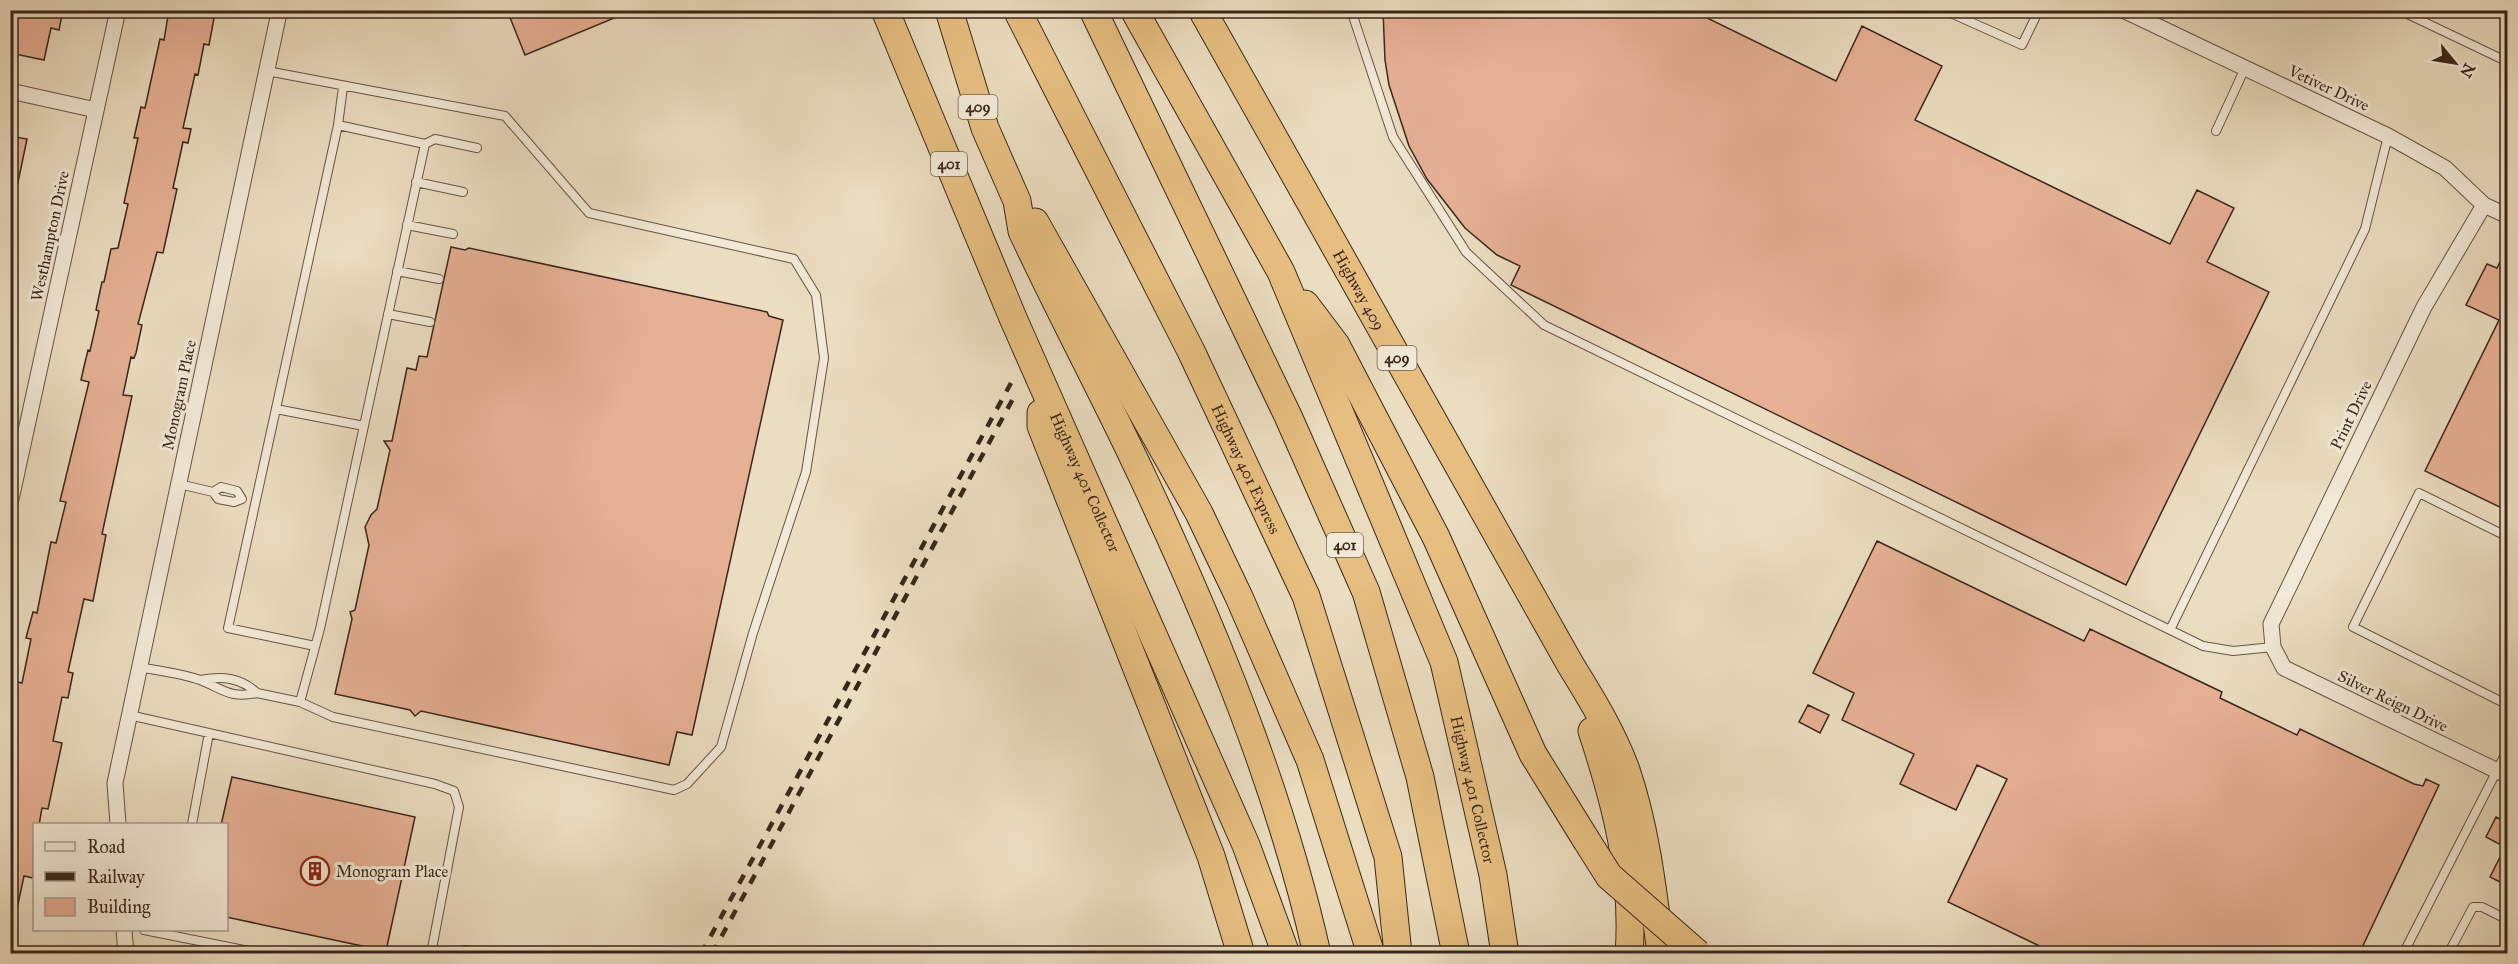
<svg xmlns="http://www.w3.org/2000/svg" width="2518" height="964" font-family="'IM FELL Great Primer',serif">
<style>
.building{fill:#e6b095;stroke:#3b261a;stroke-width:1.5}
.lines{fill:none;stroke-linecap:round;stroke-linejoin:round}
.service-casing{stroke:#675444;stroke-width:10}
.minor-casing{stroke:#675444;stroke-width:17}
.motorway-casing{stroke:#3b261a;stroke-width:29}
.service{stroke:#f2e9d6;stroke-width:8}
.minor{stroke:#f2e9d6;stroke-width:15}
.motorway{stroke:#e6be80;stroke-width:27}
.rail{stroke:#3b261a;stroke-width:4.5;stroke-dasharray:10 10;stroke-linecap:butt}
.motorway-bridge-casing{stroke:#3b261a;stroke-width:29;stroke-linecap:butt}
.motorway-bridge{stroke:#e6be80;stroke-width:27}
.labels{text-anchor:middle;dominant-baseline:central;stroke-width:6;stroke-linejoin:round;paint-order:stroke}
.shield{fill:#f2e9d6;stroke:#726052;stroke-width:1.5}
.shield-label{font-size:15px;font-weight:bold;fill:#3b261a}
.street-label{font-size:16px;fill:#3b261a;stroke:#f2e9d6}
.poi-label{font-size:16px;fill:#3b261a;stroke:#f2e9d6;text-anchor:start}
</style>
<rect width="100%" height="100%" fill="#ebddc0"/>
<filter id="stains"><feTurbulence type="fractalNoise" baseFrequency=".00333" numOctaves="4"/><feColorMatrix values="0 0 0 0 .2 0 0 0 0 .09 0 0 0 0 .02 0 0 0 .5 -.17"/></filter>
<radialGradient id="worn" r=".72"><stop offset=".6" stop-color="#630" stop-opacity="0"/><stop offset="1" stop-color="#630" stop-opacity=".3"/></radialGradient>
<path class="building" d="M20 10H63L59 30 51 28 44 60 10 53V25L16 26Z
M169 10H196L195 14 214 18 209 45 204 44 198 75 195 74 183 128 191 129 188 143 183 142 173 188 177 189 163 253 157 252 138 324 142 325 136 353 134 358 131 357 123 395 132 396 102 534 106 535 93 601 84 599 68 672 73 673 68 698 62 697 53 741 62 743 48 809 42 808 39 825H34L33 878 24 876 17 909 10 908V737L17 709 12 708 17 682 22 683 31 639 26 638 33 612 37 613 51 542 56 543 66 502 60 501 89 382 81 380 83 371 88 350 90 351 99 311 96 310 102 282H104L111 249 118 248 128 204 124 203 138 138H134L141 107 145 108 160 39 164 40Z
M507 10H631V11L525 55Z
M1383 10H1711L1707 18 1836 81 1862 26 1942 66 1915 120 2170 244 2197 190 2234 208 2207 262 2269 292 2126 585 1511 285 1520 266 1497 255 1465 228 1427 179 1409 146 1389 85 1385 60Z
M10 136 27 139 17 187 10 186Z
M2508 245V511L2425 471 2499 320 2466 305 2487 264 2497 268Z
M451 247 465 250 469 248 767 312 769 316 783 320 692 735 677 732 669 765 421 711 415 716 410 710 335 694 352 619 350 612 355 610 369 545 365 527 371 515 377 509 390 450 384 441H392L407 368 416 370 419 356 427 357Z
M1877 541 2084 641 2090 629 2222 692 2220 698 2297 735 2300 729 2414 784 2423 786 2426 779 2439 785 2359 954H2056L1948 902 2007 779 1977 765 1956 810 1900 784 1914 754 1842 720 1854 693 1813 673Z
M1808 705 1829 715 1820 733 1799 722Z
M232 777 415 817 386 951 226 917V825H221Z
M2496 817 2508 823V886L2490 877 2505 847 2486 837Z"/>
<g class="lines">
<g class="service-casing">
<path id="service" d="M1351 10 1393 137 1466 252 1544 325 2203 646 2233 651 2273 647
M1944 10 2022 45 2039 10
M2399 10 2508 62
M338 125 343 87
M2216 131 2245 68
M425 144 435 139 477 148
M416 182 463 192
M407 225 453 234
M397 271 439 279
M388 314 430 322
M276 409 364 426
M179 484 213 492 218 499 234 502 242 499 237 491 221 487 213 492
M2508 537 2419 493 2353 627 2508 705
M2170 630 2365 229 2388 136
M139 667C159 671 181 673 200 680 223 689 230 699 257 693 240 677 222 676 200 680
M257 693 300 702 333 717 674 790 687 784 721 747 753 633 806 472 824 358 816 295 794 259 589 213 505 116 267 71
M300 702 320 629 425 144 338 125 228 628 315 646
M129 715 435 784 454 791 459 807 431 954
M192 824 209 733
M144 930 264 954
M455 954 465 950 491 954
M2403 954 2508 749
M2448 954 2473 907H2482L2508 920"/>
</g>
<g class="minor-casing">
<path id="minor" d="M2123 10 2388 136 2445 168 2484 205 2508 216
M10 91 96 110
M2484 205 2424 307 2271 624 2273 647 2284 668 2508 776
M10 504 118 10
M118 824 115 783 279 13 282 10
M124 930 126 954"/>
</g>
<g class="motorway-casing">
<g id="motorway">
<path id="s1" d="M885 10 1013 318 1246 845 1286 954"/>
<path d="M949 10 985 128 1017 201 1022 231C1061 315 1105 396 1144 480 1215 632 1280 789 1317 954"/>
<path id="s2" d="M1017 10 1191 351 1306 596 1388 857 1398 954"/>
<path d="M1093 10 1288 416 1366 592 1420 777 1456 954"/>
<path id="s3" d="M1134 10 1281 272 1444 662 1493 875 1505 954"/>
<path id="s4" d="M1202 10 1570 664C1591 698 1612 732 1626 770 1646 829 1653 892 1661 954"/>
<path d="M1035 222 1199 513 1239 597 1310 760 1371 954"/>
<path d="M1305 304 1336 345 1436 537 1533 754 1585 838"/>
<path d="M1041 413V426L1211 856 1241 954"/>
<path d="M1592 731C1616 803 1635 877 1629 954"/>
</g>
</g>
<use href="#service" class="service"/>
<use href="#minor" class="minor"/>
<use href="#motorway" class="motorway"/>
<path class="rail" d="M701 954 1011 383
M712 954 1015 395"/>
<g class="motorway-bridge-casing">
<path id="motorway-bridge" d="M1585 838 1609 876 1698 954"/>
</g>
<use href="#motorway-bridge" class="motorway-bridge"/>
</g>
<defs>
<g id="building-ring" transform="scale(1.5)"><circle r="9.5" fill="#f2e9d6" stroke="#8f2418" stroke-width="1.5"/><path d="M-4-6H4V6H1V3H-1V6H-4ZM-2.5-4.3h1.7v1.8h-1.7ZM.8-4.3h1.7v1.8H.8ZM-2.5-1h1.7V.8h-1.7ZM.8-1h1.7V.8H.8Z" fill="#8f2418"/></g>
</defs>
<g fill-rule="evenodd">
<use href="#building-ring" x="315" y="871"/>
</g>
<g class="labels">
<g class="shield">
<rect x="958.5" y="95" width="39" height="24" rx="4.5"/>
<rect x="931" y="152" width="36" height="24" rx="4.5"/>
<rect x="1377.5" y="346" width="39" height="24" rx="4.5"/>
<rect x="1327" y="533" width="36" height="24" rx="4.5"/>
</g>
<g class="shield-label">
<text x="978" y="107">409</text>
<text x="949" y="164">401</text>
<text x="1397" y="358">409</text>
<text x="1345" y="545">401</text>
</g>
<g class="street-label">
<text transform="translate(2329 88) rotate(25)">Vetiver Drive</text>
<text transform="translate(50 236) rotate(-78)">Westhampton Drive</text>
<text stroke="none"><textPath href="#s4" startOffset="321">Highway 409</textPath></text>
<text transform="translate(179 395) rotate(-78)">Monogram Place</text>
<text transform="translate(2351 415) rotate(-64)">Print Drive</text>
<text stroke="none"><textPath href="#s2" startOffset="513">Highway 401 Express</textPath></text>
<text stroke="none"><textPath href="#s1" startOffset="513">Highway 401 Collector</textPath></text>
<text transform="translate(2393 701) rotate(26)">Silver Reign Drive</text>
<text stroke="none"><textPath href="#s3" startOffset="854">Highway 401 Collector</textPath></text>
</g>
<g class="poi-label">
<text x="336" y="871">Monogram Place</text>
</g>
</g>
<rect width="2518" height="964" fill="none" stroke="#ebddc0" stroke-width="36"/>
<rect x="12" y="12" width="2494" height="940" fill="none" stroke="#3b261a" stroke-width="3"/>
<rect x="18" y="18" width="2482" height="928" fill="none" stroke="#3b261a" stroke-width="1.5"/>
<rect x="33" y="823" width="195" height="108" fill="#f2e9d6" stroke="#a99b8b" stroke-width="1.5"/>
<rect x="45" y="842" width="30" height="9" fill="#f2e9d6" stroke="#a99b8b" stroke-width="1.5"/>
<text x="87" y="853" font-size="18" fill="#3b261a">Road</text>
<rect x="45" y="872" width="30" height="9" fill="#3b261a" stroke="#a99b8b" stroke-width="1.5"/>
<text x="87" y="883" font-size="18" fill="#3b261a">Railway</text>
<rect x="45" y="898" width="30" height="18" fill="#e6b095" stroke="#a99b8b" stroke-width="1.5"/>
<text x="87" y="913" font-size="18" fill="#3b261a">Building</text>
<g transform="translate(2455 63) rotate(120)" stroke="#f2e9d6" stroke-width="4.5" paint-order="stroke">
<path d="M0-4.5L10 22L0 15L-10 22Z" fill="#3b261a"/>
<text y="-9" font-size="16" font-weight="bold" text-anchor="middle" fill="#3b261a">N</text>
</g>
<rect width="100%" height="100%" filter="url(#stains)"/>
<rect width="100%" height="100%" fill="url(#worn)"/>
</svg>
